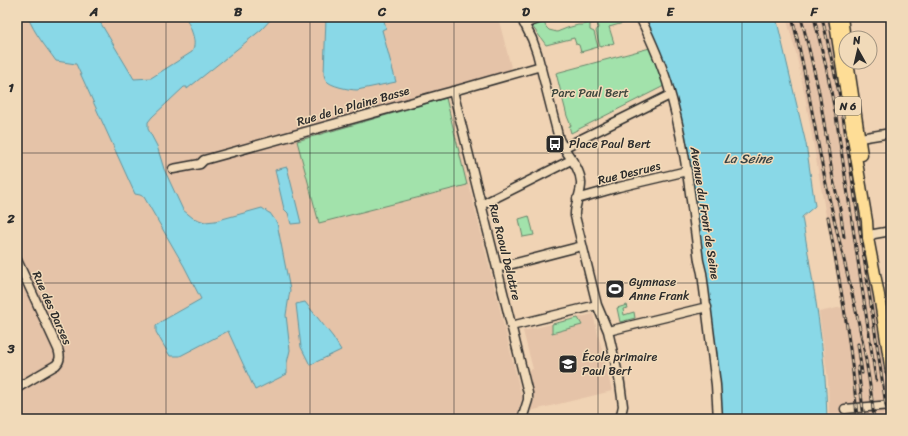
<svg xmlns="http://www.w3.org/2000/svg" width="908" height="436" font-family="Sriracha,sans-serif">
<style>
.built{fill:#e5c3a8}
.green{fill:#a2e2ab;stroke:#66866b}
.water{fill:#89d8e7;stroke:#63939c}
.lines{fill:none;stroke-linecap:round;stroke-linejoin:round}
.minor-casing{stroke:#2b2b2b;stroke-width:11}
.major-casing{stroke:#2b2b2b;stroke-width:13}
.minor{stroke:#f1dab9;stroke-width:8}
.major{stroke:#fedd96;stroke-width:10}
.rail-casing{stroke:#2b2b2b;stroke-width:3}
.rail{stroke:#f1dab9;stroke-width:1.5;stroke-dasharray:4.5;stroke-linecap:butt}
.grid{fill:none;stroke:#2b2b2b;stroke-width:1;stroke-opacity:0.55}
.labels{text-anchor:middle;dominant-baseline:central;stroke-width:3;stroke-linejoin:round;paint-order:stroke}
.shield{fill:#f1dab9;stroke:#666056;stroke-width:1}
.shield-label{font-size:11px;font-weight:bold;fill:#2b2b2b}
.park-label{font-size:12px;fill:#3d463e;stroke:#f1dab9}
.street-label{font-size:12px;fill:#2b2b2b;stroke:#f1dab9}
.poi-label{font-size:12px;fill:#2b2b2b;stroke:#f1dab9;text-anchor:start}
.water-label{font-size:13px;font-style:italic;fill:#394547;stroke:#f1dab9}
.neatline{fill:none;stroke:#2b2b2b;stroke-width:1.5}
.grid-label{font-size:13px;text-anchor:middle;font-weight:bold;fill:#2b2b2b}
</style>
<rect width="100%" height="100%" fill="#f0d3b4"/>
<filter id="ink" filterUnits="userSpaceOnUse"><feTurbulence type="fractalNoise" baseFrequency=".025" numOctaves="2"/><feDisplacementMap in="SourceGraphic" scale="8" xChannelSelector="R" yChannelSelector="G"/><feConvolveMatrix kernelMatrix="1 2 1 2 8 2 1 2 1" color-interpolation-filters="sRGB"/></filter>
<g filter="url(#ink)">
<path class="built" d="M17 17H498L512 71 449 88 447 96 522 398 516 419H17Z
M786 17H826L832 29 882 355 890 409H891V419H829L828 381 819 312 842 307 805 96 796 53Z
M593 314 612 391 530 411 534 399 528 370 533 369 523 331Z"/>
<path class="green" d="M610 17H637L638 19 609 27 614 43 600 47 596 31 598 28 597 20C601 18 606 20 610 17Z
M593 21 594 23 590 24V30L594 32 598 47 581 52 579 45 576 44 574 38 546 45 532 26 544 22 546 27 549 30 557 32 567 28 578 25H583Z
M650 48 664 86 571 133 569 126H571L567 116 556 73Z
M446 98 467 185 319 223 297 141Z
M529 216 534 235 523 237 519 219Z
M627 305 628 308 623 309 624 315 634 312 635 318 620 322 617 308Z
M578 318 582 325 552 333V324Z"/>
<path class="water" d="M28 17H97L134 79 151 78 192 52C198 41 190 28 186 17H273L261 30 187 89V87H184L152 117 148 122V129L157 146 164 169 183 210 193 218 205 222 215 221 262 208 269 213H270L277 223 290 290 286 315 290 350 287 363V374L255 390 228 331 180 356H170L156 332V326L162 321 201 299 184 266 144 197 140 195 135 194 76 64 56 61C46 47 34 33 28 17Z
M326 17H383L386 28 382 30 396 82 357 90C350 90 329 86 326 80 325 78 324 76 324 74Z
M645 17H776L806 144 815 206 802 217C813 284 826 351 827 419H723L717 353 682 122 665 63Z
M287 167 301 223 291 224 288 213 284 209 275 170Z
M305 302 333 337 341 350 310 365 301 347 296 304Z"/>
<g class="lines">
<g class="minor-casing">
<path id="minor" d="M521 17 532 39 537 53 559 139C565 153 580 166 581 182 582 193 574 204 575 216L597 305 608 331 620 383 623 406 620 419
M640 17C650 38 660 60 667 82 685 140 691 201 699 261L702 273 716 385 718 419
M524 24 543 17
M453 91 528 393V400L522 419
M860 138 891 133
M563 148 670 95
M173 169 200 164 204 160 442 94 457 90 541 66
M577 199 619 187 687 171
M481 205 571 160
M868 238 874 234 891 231
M17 260 58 349C60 355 61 360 56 365L17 388
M497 268 582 246
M511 326 597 305
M608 331 707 307
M845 409 891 405"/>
</g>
<g class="major-casing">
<path id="major" d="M834 17 853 139 867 221 868 238 879 295 891 372
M842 17 846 47
M848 62 862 155"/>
</g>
<use href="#minor" class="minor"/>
<use href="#major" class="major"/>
<g class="rail-casing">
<path id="rail" d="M792 17C807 75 815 134 828 193 845 268 867 342 874 419
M801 17 810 53 819 92 833 179 840 209 844 237
M814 17 827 71 836 116 876 380
M822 17 840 97 888 419
M828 217C840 284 853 351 857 419
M858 344 862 373
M858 367 864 419"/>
</g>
<use href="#rail" class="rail"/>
</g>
</g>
<path class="grid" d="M166 17V419M310 17V419M454 17V419M598 17V419M742 17V419M17 153H891M17 283H891"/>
<defs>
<g id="bus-square" transform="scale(1)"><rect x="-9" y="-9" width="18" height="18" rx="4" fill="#2b2b2b" stroke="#f1dab9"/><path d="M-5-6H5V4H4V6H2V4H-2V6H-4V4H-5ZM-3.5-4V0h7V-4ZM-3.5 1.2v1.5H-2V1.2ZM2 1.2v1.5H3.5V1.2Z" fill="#fff"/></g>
<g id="stadium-square" transform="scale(1)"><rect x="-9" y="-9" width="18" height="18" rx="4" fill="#2b2b2b" stroke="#f1dab9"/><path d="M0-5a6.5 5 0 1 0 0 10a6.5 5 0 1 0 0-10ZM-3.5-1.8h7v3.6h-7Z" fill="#fff"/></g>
<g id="school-square" transform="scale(1)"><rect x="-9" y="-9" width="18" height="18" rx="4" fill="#2b2b2b" stroke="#f1dab9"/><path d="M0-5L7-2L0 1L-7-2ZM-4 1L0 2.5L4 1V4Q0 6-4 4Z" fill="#fff"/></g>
</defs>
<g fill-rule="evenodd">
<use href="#bus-square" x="555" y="144"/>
<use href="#stadium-square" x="615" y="289"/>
<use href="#school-square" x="568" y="364"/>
</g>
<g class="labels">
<rect class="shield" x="835" y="97" width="26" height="18" rx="3"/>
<g class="shield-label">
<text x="848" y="106">N 6</text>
</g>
<g class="park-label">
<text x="590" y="93">Parc Paul Bert</text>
</g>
<g class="street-label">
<text transform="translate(353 106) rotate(-16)">Rue de la Plaine Basse</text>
<text transform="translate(629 173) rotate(-14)">Rue Desrues</text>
<text transform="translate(705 213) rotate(81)">Avenue du Front de Seine</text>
<text transform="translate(505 252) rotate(76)">Rue Raoul Delattre</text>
<text transform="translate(52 308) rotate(66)">Rue des Darses</text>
</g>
<g class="poi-label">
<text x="569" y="144">Place Paul Bert</text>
<text x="629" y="282">Gymnase<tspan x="629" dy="14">Anne Frank</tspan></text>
<text x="582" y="357">École primaire<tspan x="582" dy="14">Paul Bert</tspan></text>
</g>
<g class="water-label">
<text x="748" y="158">La Seine</text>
</g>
</g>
<rect width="908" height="436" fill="none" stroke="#f1dab9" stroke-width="44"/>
<g transform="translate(858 50) rotate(352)"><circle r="19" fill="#f1dab9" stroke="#a29480"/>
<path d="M0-3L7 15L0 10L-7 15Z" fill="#2b2b2b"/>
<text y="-6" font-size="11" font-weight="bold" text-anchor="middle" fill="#2b2b2b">N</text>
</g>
<rect x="22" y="22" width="864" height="392" class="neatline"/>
<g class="grid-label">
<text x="94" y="16">A</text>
<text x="238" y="16">B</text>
<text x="382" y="16">C</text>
<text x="526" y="16">D</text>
<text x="670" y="16">E</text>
<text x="814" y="16">F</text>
<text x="11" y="92">1</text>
<text x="11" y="223">2</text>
<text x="11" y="353">3</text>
</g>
</svg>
